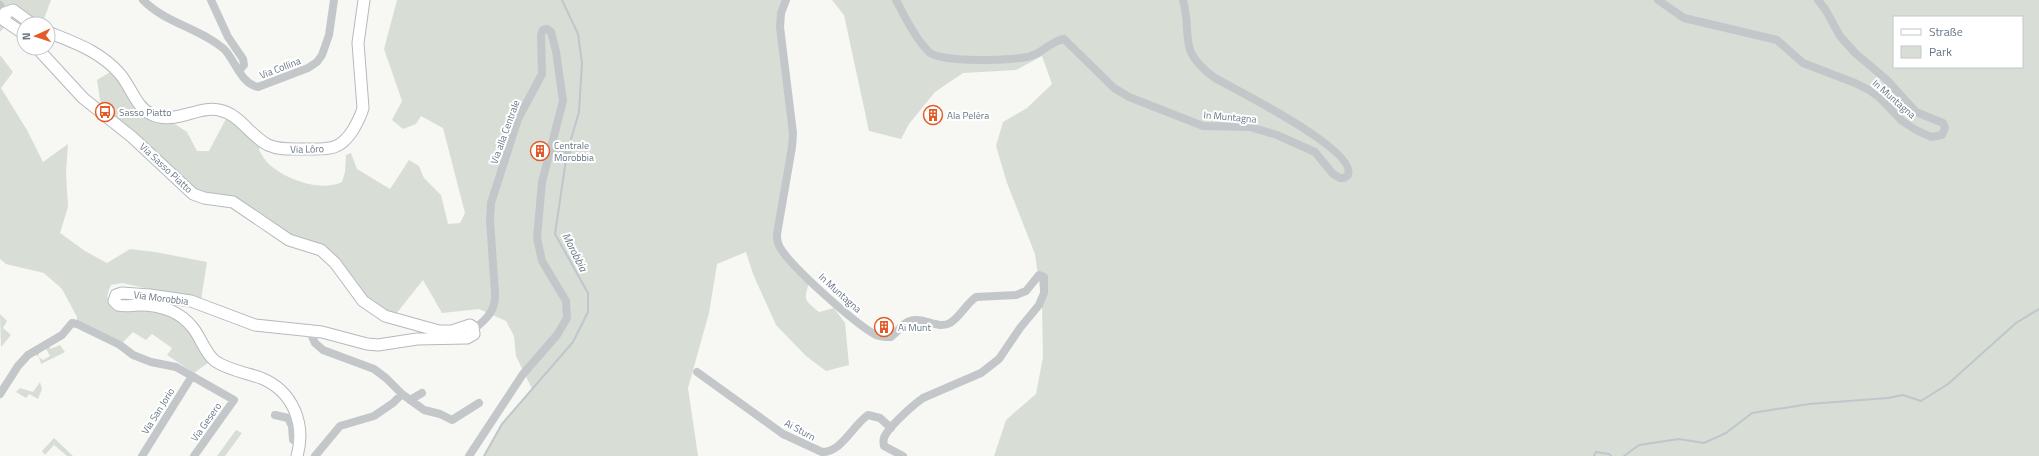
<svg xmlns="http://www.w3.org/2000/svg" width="2039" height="456" font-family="'Titillium Web',sans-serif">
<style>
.green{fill:#d8ded5;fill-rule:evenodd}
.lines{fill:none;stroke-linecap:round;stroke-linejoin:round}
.stream{stroke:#bdc7cc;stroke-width:2}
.canal{stroke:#bdc7cc;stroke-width:8}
.secondary-casing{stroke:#b5babf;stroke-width:13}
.street{stroke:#c3c7ca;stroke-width:8}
.secondary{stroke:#fff;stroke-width:11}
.labels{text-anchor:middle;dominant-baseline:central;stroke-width:4;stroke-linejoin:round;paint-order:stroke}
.street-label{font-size:10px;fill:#667685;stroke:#fff}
.poi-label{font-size:10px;fill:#667685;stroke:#fff;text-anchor:start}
.water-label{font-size:11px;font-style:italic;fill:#627781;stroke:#fff}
</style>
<rect width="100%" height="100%" fill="#f7f7f4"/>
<path class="green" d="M0 0H51L42 24H32L29 22 8 23 0 32Z
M397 0H786L781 13 793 133 778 243 809 283C803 301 805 300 819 312L834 308 845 323 849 365 826 371 806 356 776 325 753 274 746 252 717 264 709 313 688 388 698 456H484L502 424 532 389 516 356 514 336 506 321 479 309 442 313 423 280 392 319 385 316 313 248 251 212 204 198 109 119 100 100 97 80 115 69 136 99 187 132 197 151H209L229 113 261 141 259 150C262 155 266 162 270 165 287 180 321 192 342 182L345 172 346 155 351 153 357 169 390 189 409 160 419 166 424 178 441 195 448 224 460 223 465 213 443 128 421 116 416 124 403 129 392 120 402 101 384 49Z
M832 0H2039V456H994L1006 420 1036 394 1043 357 1042 304 1035 254 1007 183 996 146 1003 122 1027 108 1052 84 1042 56 1016 70 963 73 935 92 909 124 901 139 869 131 844 15ZM1894 17H2022V67H1894Z
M0 55 13 72 1 88 27 130 43 162 68 144 66 173 68 207 60 233 85 251 107 263 130 249 155 252 207 262 201 300 122 283 111 285C106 295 106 301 113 309 170 313 179 309 208 363L194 373 167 355 172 348 152 334 146 340 133 332 120 345 77 324V317L62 289 44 273 6 264 0 259Z
M0 314 7 321 3 328 11 335 1 347Z
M49 344 50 349 60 345 65 352 41 364 39 357 43 360 50 356 46 349 39 353 38 357 35 352Z
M40 382 42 389 38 399 29 394 26 398 16 392 20 388 33 392Z
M236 430 242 433 225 456H217Z
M54 438 73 456H67L54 445 45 455 42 451Z"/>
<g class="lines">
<path class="stream" d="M484 456 502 424 573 342 588 312V293L555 234 567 153 579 112 582 63 578 34 562 0
M1594 456 1596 452 1609 454 1611 456
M1624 456 1639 445 1679 439 1704 443 1726 433 1752 413 1809 404 1888 398 1903 395 1921 401 1948 384 2016 323 2039 309"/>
<path class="canal" d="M558 149 567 153"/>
<g class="secondary-casing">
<path id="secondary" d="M48 32C75 43 100 51 120 74 131 87 136 107 151 114 174 126 198 105 219 110 240 114 250 136 268 145 279 150 291 149 303 149 327 149 339 152 353 130 357 123 361 116 363 108L358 43 364 0
M24 34 5 21V13L13 10 32 24
M37 48 83 98 132 137 193 194 204 198 233 202 289 240 321 250 335 263 363 301 385 316 439 331H452L470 325 473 327 474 334 467 338 417 339 378 345 367 344 322 332 255 325 191 301 150 295 122 293 116 295 114 301 118 305C125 307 132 305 139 305 160 305 180 311 193 328 201 338 205 353 215 361 228 370 247 373 261 378 293 391 306 424 297 456"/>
</g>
<path class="street" d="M143 0C165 23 200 28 224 49 235 60 241 84 258 87L308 68 317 62 322 55 329 35 334 0
M211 0 228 37 243 59 244 65 239 71
M786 0 781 13 780 27 793 133 792 147 777 234C777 236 777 240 778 243 784 262 857 325 876 335 881 337 886 337 891 337 898 332 902 323 910 321 923 316 937 330 950 323 960 317 966 304 976 297L1016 295 1026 291 1039 275 1044 277V293L1039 305 1020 328 999 359 981 373 923 398C913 405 892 424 886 434 883 438 883 442 884 446L903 456
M896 0C905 17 915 38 929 52 940 63 1016 61 1031 56 1043 53 1052 40 1064 39L1114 88 1129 97 1203 126 1250 127 1277 135 1315 152 1333 174 1340 178H1344L1348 175C1358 150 1236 90 1215 78 1176 50 1193 37 1183 0
M1658 0 1684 18 1777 40 1803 63 1855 83 1869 90 1879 97 1902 121 1916 130 1931 137 1942 135 1945 128 1943 123 1916 112 1886 79 1855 53 1840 36 1825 9 1818 0
M0 5 5 13
M309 330 315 343 323 350 374 369 386 378 402 394 424 410 440 414 452 420 479 403
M697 372 783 434 822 452C842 452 852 426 868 415L880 418 891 428
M0 394 18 366 28 355 62 335 72 323 77 324 120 345 133 355 151 362 176 367 234 400 194 456
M410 400 422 393
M275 415 288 418 292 426 293 440 300 443
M142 456 192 376
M315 456 340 426 374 416 393 403 402 394
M469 456 523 374 557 335 567 318 566 301 542 261 537 238 542 182 563 101 556 51 551 32 547 29 543 30 541 35 542 74 518 119 491 203 490 220 495 293C496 310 487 319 474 329"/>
<use href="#secondary" class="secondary"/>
</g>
<defs>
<g id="bus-ring" transform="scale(1)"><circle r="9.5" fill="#fff" stroke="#e25c29" stroke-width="1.5"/><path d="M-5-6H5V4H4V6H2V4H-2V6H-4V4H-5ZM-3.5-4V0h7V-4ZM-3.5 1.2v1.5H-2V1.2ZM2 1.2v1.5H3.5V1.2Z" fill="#e25c29"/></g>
<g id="building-ring" transform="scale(1)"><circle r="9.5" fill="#fff" stroke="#e25c29" stroke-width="1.5"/><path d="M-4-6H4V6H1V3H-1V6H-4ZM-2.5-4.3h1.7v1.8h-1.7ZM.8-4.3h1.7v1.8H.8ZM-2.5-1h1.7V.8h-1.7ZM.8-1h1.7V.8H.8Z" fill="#e25c29"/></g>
</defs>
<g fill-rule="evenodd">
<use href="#bus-ring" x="105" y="112"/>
<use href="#building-ring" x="933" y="115"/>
<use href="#building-ring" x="540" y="151"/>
<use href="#building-ring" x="884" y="327"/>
</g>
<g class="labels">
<g class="street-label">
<text transform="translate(280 68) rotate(-21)">Via Collina</text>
<text transform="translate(1894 99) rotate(41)">In Muntagna</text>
<text transform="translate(1230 117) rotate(5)">In Muntagna</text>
<text transform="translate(505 132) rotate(-70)">Via alla Centrale</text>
<text transform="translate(307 149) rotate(-1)">Via Lôro</text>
<text transform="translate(166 168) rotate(43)">Via Sasso Piatto</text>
<text transform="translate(840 293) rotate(42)">In Muntagna</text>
<text transform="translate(161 298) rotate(7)">Via Morobbia</text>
<text transform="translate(158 411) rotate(-58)">Via San Jorio</text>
<text transform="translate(206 422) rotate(-55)">Via Gesero</text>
<text transform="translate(800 430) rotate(28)">Ai Sturn</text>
</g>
<g class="poi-label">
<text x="119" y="112">Sasso Piatto</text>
<text x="947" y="115">Ala Peléra</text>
<text x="554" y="145">Centrale<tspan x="554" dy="12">Morobbia</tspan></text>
<text x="898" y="327">Ai Munt</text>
</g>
<g class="water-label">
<text transform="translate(575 252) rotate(63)">Morobbia</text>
</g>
</g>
<rect x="1893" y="16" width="130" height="52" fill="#ffffff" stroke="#c2c8ce"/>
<rect x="1901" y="29" width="20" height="6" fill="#ffffff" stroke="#c2c8ce"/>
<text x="1929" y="36" font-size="12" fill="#667685">Straße</text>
<rect x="1901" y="46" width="20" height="12" fill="#d8ded5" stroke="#c2c8ce"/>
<text x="1929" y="56" font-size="12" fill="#667685">Park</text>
<g transform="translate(36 36) rotate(267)"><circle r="19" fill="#ffffff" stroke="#c2c8ce"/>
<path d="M0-3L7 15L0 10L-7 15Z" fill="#e25c29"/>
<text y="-6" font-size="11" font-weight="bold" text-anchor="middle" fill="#667685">N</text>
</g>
</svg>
